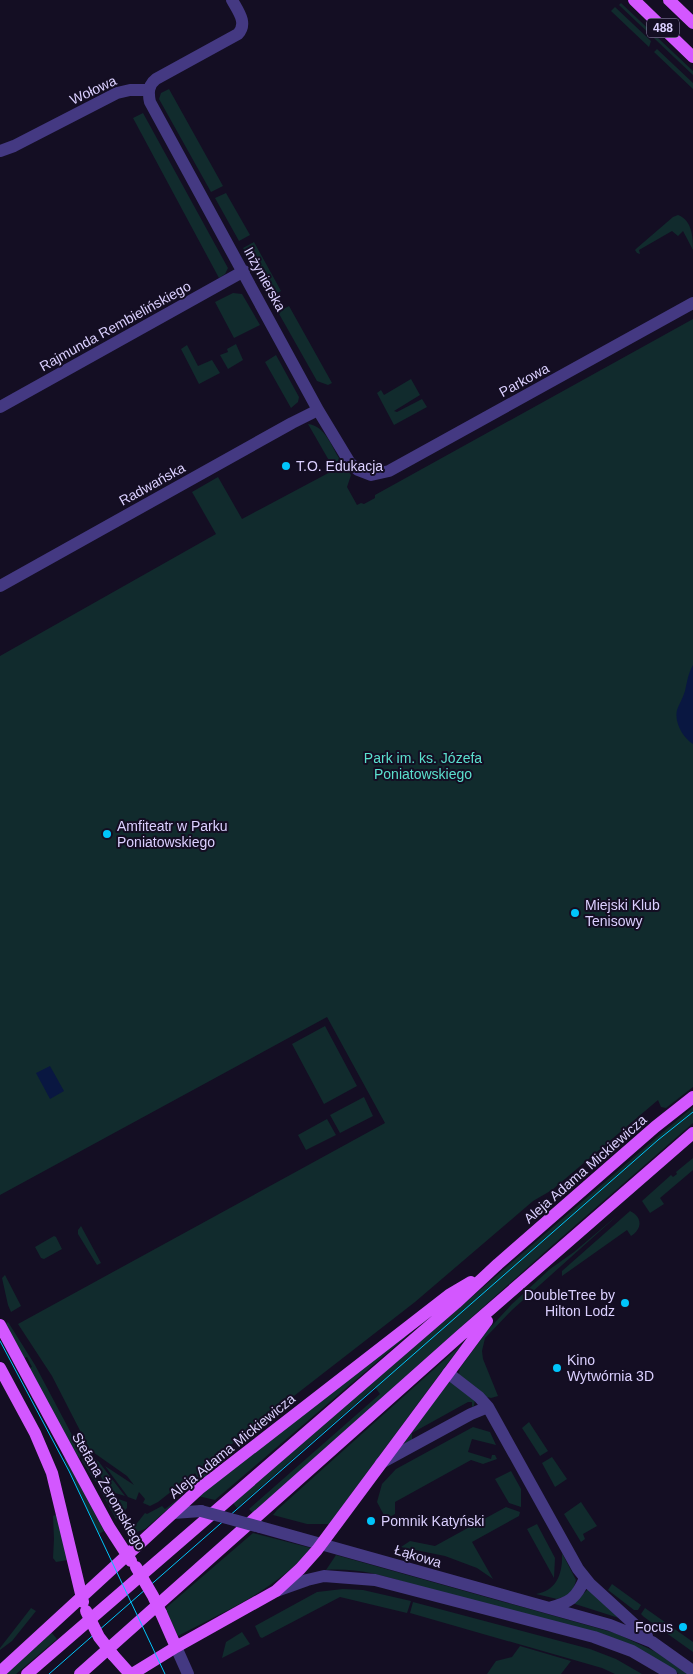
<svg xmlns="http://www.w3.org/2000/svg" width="693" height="1674" font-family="Arial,sans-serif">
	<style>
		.green { fill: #112b2d }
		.water { fill: #091741 }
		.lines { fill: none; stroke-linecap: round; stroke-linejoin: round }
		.minor { stroke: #443982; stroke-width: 12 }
		.major { stroke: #d357ff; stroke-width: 12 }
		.tram { stroke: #00c5fb; stroke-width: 1 }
		.minor-bridge { stroke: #443982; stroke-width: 12 }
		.major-bridge { stroke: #d357ff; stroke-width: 12 }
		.poi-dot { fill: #00c5fb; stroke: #140e23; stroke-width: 2 }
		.labels { text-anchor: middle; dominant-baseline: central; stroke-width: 4; stroke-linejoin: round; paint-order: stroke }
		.shield { fill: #140e23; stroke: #9f96bd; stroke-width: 1 }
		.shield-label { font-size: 12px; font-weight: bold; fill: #dbd0ff }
		.street-label { font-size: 14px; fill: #dbd0ff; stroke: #140e23 }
		.poi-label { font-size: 14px; fill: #dbd0ff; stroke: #140e23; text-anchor: start }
		.park-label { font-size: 14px; fill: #5be0ce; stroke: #140e23 }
	</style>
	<rect width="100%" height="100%" fill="#140e23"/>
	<path class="green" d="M621,3L693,71V75L619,5Z
		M615,7L651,41L649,47L611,11Z
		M657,49L693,83V89L654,52Z
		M169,89L223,186L211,192L159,99L161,93Z
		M143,113L228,268L225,274L219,278L133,118Z
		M226,193L250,235L239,241L215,198Z
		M678,215C692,220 693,237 693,250L683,231L678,236L672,231L639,250L640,254L637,253L635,250L637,248L673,217Z
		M254,242L281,291L270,297L243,248Z
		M233,293L242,294L260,325L234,338L215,302Z
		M289,306L332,383L328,385L317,381L278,312Z
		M693,319V1087L666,1108L661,1107L658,1100L552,1190L533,1201L415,1302L223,1451L226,1455L213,1470L192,1488L191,1486L197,1477L195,1473L192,1476V1478L187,1485L189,1490L182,1483L158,1502L150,1506L143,1503L145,1499L139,1492L136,1500L128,1497L105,1466L134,1485L127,1476L90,1450L52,1376L18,1324L385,1123L327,1017L0,1195V656L216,534L192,492L218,477L242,519L334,470L343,463L351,475L347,487L357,505L361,503L364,504L375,498V495Z
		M236,344L243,360L228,369L220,355L228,352L227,349Z
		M187,345L198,366L212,360L220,373L199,384L181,349Z
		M276,355L299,397L298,402L291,408L265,362Z
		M411,379L420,395L394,411L397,412L422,399L427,407L394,425L377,393L381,390L384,395Z
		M308,424C325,426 331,445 339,458L338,461L331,464Z
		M325,1026L357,1086L324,1104L292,1044Z
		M364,1097L373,1116L340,1133L330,1115Z
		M693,1107V1123L547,1250L253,1513L249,1509L380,1394L375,1387L237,1508L233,1503L656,1138Z
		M327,1119L336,1135L306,1150L298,1135Z
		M693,1158V1170L660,1198L664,1204L650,1213L642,1201L671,1175L673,1177L677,1174L676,1172Z
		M630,1211C643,1217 642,1229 631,1236L627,1230L562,1276V1271Z
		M619,1214L512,1310L485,1338L482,1351L483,1359L498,1396L491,1398L487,1397L461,1378L459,1373L460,1368L487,1331L512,1304L550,1269L574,1252Z
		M81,1226L101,1263L97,1265L78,1234V1230Z
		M54,1236L56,1237L62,1249L44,1259L41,1258L35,1247Z
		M5,1275L21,1306L11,1312L8,1305L2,1278Z
		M8,1322L35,1365L81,1452L80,1459L72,1448L29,1368L32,1367L27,1357L24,1358L6,1324Z
		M405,1336L406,1337L215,1500L198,1496Z
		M462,1344L329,1524H307L273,1515L277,1510Z
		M450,1380L475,1400L474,1406L472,1407V1402H468L412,1433V1441L401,1447Z
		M529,1422L548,1451L540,1456L522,1428Z
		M473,1427L490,1432L496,1445L472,1439L468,1452L491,1459L492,1455H495L497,1459L483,1464L471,1460L395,1502V1514L386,1519L377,1502L382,1484L396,1469Z
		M83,1455L107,1495L127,1502V1508L116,1519L97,1484L82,1461Z
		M91,1456L99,1462L125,1496L109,1491L90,1457Z
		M65,1457L104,1531L99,1534L64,1459Z
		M552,1457L567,1479L555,1487L542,1463Z
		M511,1471L521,1489V1507L509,1503L495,1479Z
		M185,1494L145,1529L137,1532H130L145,1513L147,1514L162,1506L165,1509Z
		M581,1502L597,1526L583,1534L585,1539L581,1542L564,1514Z
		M506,1507L520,1512L519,1516L472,1542L493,1579L477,1568L445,1556L401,1547L410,1541L435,1546Z
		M55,1515H56L68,1560L56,1562L53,1558L54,1539L53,1516Z
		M537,1524L555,1558L554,1578L527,1529Z
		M253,1533L311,1548C277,1590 224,1611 178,1636L166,1610L167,1607Z
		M562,1553L576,1580L572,1594L557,1599L536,1594C557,1591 563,1573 562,1553Z
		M336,1555L615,1633L654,1651L688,1674H679L646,1653L404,1582C378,1574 354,1568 326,1570Z
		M612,1584L641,1605L638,1610H634L608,1590Z
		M589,1588L622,1619L575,1604L574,1603Z
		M343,1589L363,1590L411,1601L407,1613L340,1597L262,1638L260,1637L255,1626L317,1592Z
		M413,1602L590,1649L616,1659L642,1674H615L602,1668L410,1613Z
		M31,1608L36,1611L12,1641L0,1650V1648Z
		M645,1608L693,1642V1652L644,1617L641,1614Z
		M51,1632L57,1639L16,1674H6Z
		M242,1632L250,1644L222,1658L226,1642Z
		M520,1646L571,1661L561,1674H487L496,1661L512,1657Z"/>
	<path class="water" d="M693,665V744C683,738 674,722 677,710C679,704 683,698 685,691C687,682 688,674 693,665Z
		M50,1066L64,1091L50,1099L36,1073Z"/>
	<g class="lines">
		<path class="minor" d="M232,0C238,11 248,23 238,34L156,79C148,85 148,93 150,102L318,410L350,463L358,470L371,475L389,471L693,303
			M0,151L14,146L117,93L130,90H149
			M0,407L244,271
			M0,586L292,423L318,410
			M448,1373L479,1397L488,1407L578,1569L590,1584L647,1636
			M381,1463L471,1414L488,1407
			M173,1513L201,1511
			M260,1527L610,1625L652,1642L693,1671
			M276,1591L307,1580L324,1576L375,1580L594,1637L632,1651L671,1674
			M549,1608C570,1602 576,1599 585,1578
			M176,1647L188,1674"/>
		<path class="major" d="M634,0L693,57
			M669,0L693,23
			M0,1325L109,1527L131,1561
			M0,1368L35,1433L52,1473L83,1602
			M161,1613L176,1647
			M113,1655L130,1674
			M0,1672L199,1489L449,1295L471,1282
			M27,1674L456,1303L498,1264L655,1127L693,1097
			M80,1674L461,1335L693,1133
			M132,1674L176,1647L276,1591L300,1569L317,1550L487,1321"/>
		<path class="tram" d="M0,1341L69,1471L165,1674
			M49,1674L658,1140L693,1112"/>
		<path class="minor-bridge" d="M201,1511L260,1527"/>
		<path class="major-bridge" d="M136,1567L153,1596L161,1613
			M86,1611L99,1637L113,1655"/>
	</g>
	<g class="poi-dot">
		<circle cx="286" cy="466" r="5"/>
		<circle cx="107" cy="834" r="5"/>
		<circle cx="575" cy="913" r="5"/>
		<circle cx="625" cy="1303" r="5"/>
		<circle cx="557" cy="1368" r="5"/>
		<circle cx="371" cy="1521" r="5"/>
		<circle cx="683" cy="1627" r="5"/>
	</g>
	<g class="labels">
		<rect class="shield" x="647" y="18.5" width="32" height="19" rx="4"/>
		<g class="shield-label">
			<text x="663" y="28">488</text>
		</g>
		<g class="street-label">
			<text transform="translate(93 90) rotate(-25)">Wołowa</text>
			<text transform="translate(265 279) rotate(61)">Inżynierska</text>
			<text transform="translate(115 326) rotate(-29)">Rajmunda Rembielińskiego</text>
			<text transform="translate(524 380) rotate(-29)">Parkowa</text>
			<text transform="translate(152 484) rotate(-29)">Radwańska</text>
			<text transform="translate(585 1169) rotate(-41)">Aleja Adama Mickiewicza</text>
			<text transform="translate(232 1446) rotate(-39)">Aleja Adama Mickiewicza</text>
			<text transform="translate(109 1491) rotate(60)">Stefana Żeromskiego</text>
			<text transform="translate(418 1556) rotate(17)">Łąkowa</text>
		</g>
		<g class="poi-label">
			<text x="296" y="466">T.O. Edukacja</text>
			<text x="117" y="826">Amfiteatr w Parku<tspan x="117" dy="16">Poniatowskiego</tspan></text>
			<text x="585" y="905">Miejski Klub<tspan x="585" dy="16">Tenisowy</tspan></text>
			<text x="615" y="1295" text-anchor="end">DoubleTree by<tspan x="615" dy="16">Hilton Lodz</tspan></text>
			<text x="567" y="1360">Kino<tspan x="567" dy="16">Wytwórnia 3D</tspan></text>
			<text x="381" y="1521">Pomnik Katyński</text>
			<text x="673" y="1627" text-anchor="end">Focus</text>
		</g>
		<g class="park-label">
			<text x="423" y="758">Park im. ks. Józefa<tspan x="423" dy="16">Poniatowskiego</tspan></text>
		</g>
	</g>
</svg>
